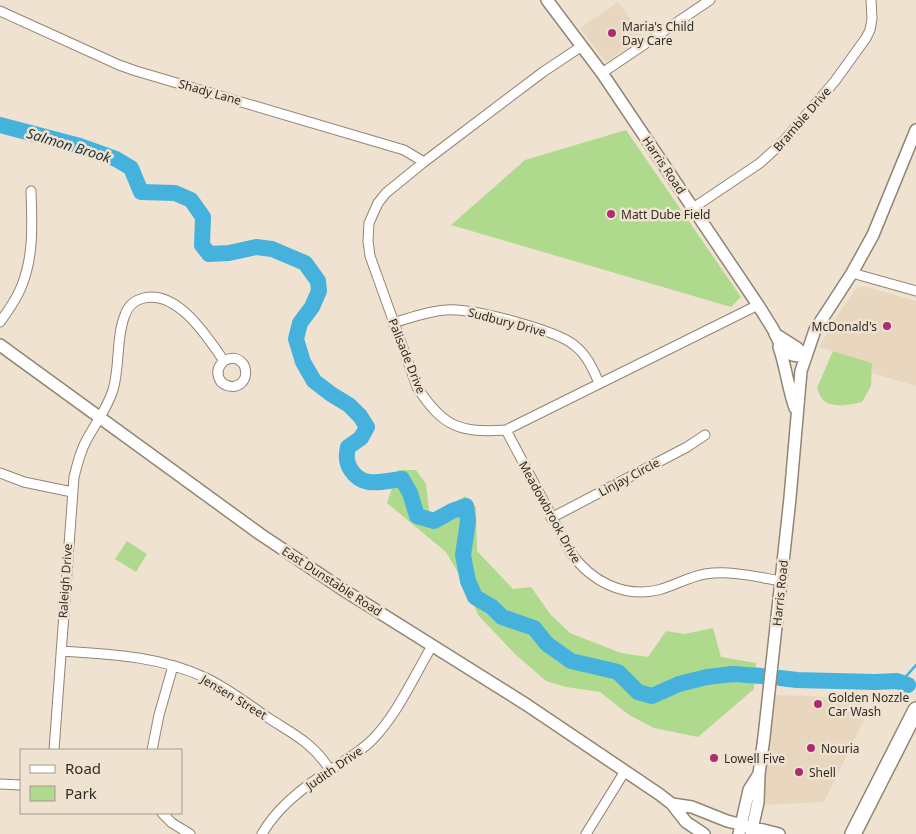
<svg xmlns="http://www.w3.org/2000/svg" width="916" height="834" font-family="'Noto Sans',sans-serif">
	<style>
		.built { fill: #e8d7be }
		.green { fill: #afda8e }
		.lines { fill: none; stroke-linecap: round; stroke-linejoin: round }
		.stream { stroke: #45b2dd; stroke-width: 2.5 }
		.river { stroke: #45b2dd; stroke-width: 16 }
		.street-casing { stroke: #918574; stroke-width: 11 }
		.secondary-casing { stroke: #918574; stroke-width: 14 }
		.highway-casing { stroke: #918574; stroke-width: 18 }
		.street { stroke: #fff; stroke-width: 9 }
		.secondary { stroke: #fff; stroke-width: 11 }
		.highway { stroke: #fff; stroke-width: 15 }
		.poi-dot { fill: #b02b71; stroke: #f0e2d0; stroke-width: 2 }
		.labels { text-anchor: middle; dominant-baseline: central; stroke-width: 5; stroke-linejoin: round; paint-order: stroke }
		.poi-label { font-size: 12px; fill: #322c25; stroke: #f0e2d0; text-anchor: start }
		.street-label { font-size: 12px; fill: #322c25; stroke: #f0e2d0 }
		.water-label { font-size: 14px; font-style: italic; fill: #1a2d35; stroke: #f0e2d0 }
	</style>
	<rect width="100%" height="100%" fill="#f0e2d0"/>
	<path class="built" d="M618,2L643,37L606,62L580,28Z
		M859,287H866L916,301V386L872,373V363L819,347L837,316L856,289Z
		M773,695L813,696L859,701L865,718L824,802L762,805Z"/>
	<path class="green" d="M626,130L741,297L731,307L451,225L525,160Z
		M833,351L872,363L871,386L862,402C850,405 832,409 822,399C820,396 818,391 817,388Z
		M398,470H416L426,484L429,510L435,515L465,496L476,507L477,551L513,589L531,587L551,615L570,633L621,653L648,657L666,631L685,634L713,628L721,657L756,663L754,689L698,737L654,728L629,715L600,692L566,687L546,681L515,654L478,615L468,590L446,552L387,503Z
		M127,541L147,554L136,572L115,559Z"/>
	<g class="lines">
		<path class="stream" d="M901,682L916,665"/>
		<path class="river" d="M0,125L80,146L116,159L131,168L141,192L175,193L191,200L203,217L202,245L209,254L229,253L256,247L272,249L305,263L318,281L319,291L312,307L300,323L296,339L303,362L314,381L331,394L349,405L360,416L367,427L361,438L348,447C346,456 346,462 351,470C363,489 383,481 402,479L410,493L417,516L434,521L452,511L466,506L468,521L463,555L468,581L475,597L492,607L502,617L534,628L547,644L571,661L618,672L638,692L652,696L679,684L707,677L733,674L762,676
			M780,678L797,680L875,682L897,681L908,685"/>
		<g class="street-casing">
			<path id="street" d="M0,11L119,65L136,71L404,150L424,162
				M582,46L543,72L424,162L386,193L378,203L369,223L368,241L370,256L417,387C443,427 459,433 506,430L758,305
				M602,73L710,0
				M693,208L760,163L782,143L835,81L866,38L870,30L872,19L871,0
				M852,273L916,291
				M0,322C8,311 17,299 22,285C34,255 32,223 31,191
				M393,323C410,318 428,311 446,310C469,307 556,330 574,345C587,355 593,369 599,383
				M506,430L571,553C591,581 623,598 658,590C674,586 688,577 705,574C730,570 757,577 781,581
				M0,473L24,482L72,492
				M551,518L687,447L705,435
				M61,651C110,654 160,656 206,678C229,689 249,705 270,719C295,735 314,744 330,770
				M54,750L74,477C77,465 80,452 86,441C95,424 107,409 113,390C120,367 116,336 125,315C128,306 135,300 144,298C178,290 208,338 224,361C232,356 239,358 244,365C251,382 234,393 221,382C216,374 217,367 224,361
				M152,750L159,715L173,666
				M0,784L21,785
				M162,813L172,823L190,834
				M262,834C277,807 306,785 332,769C346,760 360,752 372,740C397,715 414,676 432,646
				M586,834L625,771"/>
		</g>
		<g class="secondary-casing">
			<path id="secondary" d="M547,0L602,73L758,305C763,313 768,321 773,329C782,346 781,357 805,356
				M775,334L797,348L805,356
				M0,345L260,534L342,589L527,705L659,794L672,804L686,822L704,834
				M779,347C786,367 788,388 795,408
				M672,804L692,807L727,821L779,834
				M739,834L749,790L759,774
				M751,834L758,802L759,774L764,737L790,498L801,371L815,330L852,273L873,235L916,130"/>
		</g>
		<g class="highway-casing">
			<path id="highway" d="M853,834L916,710"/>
		</g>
		<use href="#street" class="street"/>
		<use href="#secondary" class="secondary"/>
		<use href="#highway" class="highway"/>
	</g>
	<g class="poi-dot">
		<circle cx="612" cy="33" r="5"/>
		<circle cx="611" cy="214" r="5"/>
		<circle cx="887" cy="326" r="5"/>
		<circle cx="818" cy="704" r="5"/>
		<circle cx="811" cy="748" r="5"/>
		<circle cx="714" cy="758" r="5"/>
		<circle cx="799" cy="772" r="5"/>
	</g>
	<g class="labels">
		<g class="poi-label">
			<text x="622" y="26">Maria's Child<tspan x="622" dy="14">Day Care</tspan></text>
			<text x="621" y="214">Matt Dube Field</text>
			<text x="877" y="326" text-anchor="end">McDonald's</text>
			<text x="828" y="697">Golden Nozzle<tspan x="828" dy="14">Car Wash</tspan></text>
			<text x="821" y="748">Nouria</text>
			<text x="724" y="758">Lowell Five</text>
			<text x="809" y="772">Shell</text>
		</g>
		<g class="street-label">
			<text transform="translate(210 92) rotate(16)">Shady Lane</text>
			<text transform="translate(802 119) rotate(-49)">Bramble Drive</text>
			<text transform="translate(664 165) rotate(56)">Harris Road</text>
			<text transform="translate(507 322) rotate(15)">Sudbury Drive</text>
			<text transform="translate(407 356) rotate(68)">Palisade Drive</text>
			<text transform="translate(629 477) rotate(-28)">Linjay Circle</text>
			<text transform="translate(550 512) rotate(61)">Meadowbrook Drive</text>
			<text transform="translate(65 581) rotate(-86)">Raleigh Drive</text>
			<text transform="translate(332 581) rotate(33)">East Dunstable Road</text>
			<text transform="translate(780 593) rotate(-84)">Harris Road</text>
			<text transform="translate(234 697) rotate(31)">Jensen Street</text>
			<text transform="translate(334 768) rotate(-35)">Judith Drive</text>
		</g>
		<g class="water-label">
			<text transform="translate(69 145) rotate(17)">Salmon Brook</text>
		</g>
	</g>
	<rect x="20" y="749" width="162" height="65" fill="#f0e2d0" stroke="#a4998c"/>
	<rect x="30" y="765" width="25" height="8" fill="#ffffff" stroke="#a4998c"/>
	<text x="65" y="774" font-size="15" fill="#322c25">Road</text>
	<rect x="30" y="786" width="25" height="15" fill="#afda8e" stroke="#a4998c"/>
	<text x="65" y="799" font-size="15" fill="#322c25">Park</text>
</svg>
